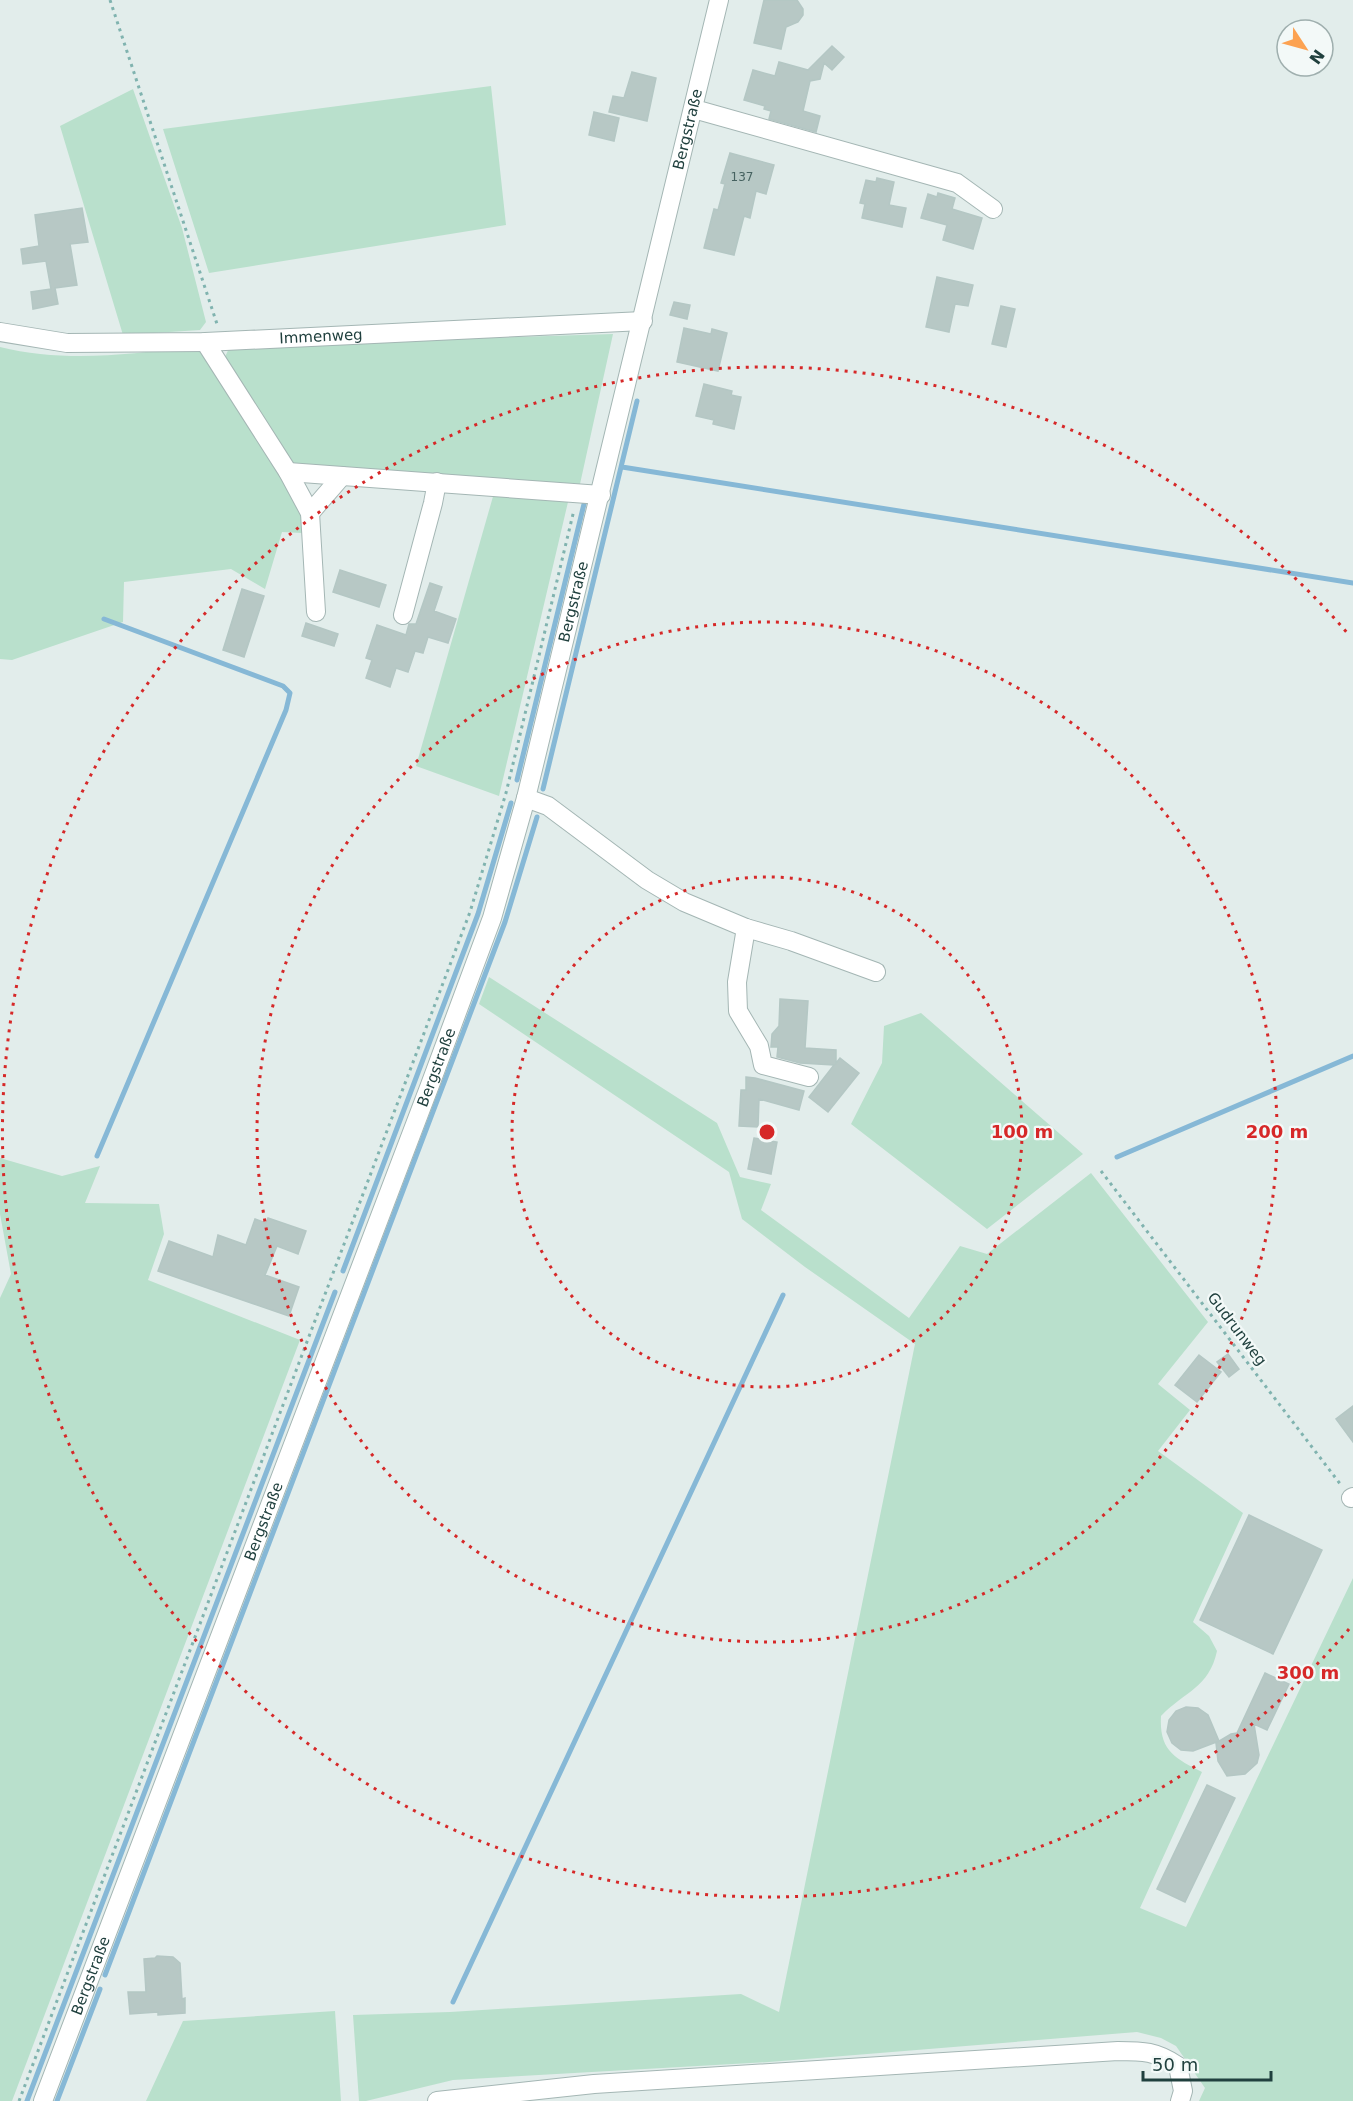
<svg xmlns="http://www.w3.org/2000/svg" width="1353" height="2101" font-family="'DejaVu Sans',sans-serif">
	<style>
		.green { fill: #b9e0cc }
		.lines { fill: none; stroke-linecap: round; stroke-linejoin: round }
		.stream { stroke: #86b8d6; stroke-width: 5 }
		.building { fill: #b7c8c5; stroke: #b4c7c4; stroke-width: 1.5 }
		.minor-casing { stroke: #a4b6b4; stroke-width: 20 }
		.path { stroke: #80b3af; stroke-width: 3; stroke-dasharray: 3 4.5; stroke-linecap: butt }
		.minor { stroke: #fff; stroke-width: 18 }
		.ring { fill: none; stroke: #d62828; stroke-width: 3; stroke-dasharray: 3 6 }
		.labels { text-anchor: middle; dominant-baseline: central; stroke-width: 4.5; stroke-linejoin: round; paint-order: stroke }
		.number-label { font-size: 12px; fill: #466260 }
		.street-label { font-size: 15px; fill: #20403e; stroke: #f3f9f8 }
		.centre { fill: #d62828; stroke: #f3f9f8; stroke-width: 3 }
		.ring-label { font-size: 18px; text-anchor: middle; font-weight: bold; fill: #d62828; stroke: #f3f9f8; stroke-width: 4.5; stroke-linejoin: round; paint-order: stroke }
	</style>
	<rect width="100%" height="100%" fill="#e2edeb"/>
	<path class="green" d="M491,86L506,225L209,273L163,129Z
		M133,89L182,228L206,322L200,330L123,335L60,126Z
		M613,334L580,484L312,468L298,465L285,458L225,357L230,346Z
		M188,346L205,354L295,495L305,519L302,533L282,532L265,589L231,569L124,582L123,622L12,660L0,659V347C61,362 126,356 188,346Z
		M494,493L568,502L499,796L416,766Z
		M489,977L717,1123L740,1177L771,1184L761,1210L909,1318L960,1246L987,1254L1091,1173L1208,1322L1158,1384L1190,1410L1158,1451L1243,1513L1193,1622L1209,1636L1217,1651C1209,1688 1185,1691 1161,1716C1159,1750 1174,1758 1202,1772L1140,1908L1186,1927L1353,1578V2101H1199L1205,2088L1176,2046L1161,2038L1137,2032L769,2062L453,2080L366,2101H359L353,2015L450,2012L741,1994L779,2012L915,1344L805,1267L742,1219L729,1172L479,1004Z
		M921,1013L1083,1154L987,1229L851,1124L882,1063L884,1026Z
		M0,1158L62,1176L100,1166L85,1203L159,1204L164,1234L148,1280L300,1340L12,2101H0V1298L11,1274L0,1214Z
		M335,2011L341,2101H146L183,2021Z"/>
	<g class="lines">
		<path class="stream" d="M622,467L1353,583
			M517,780L584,504
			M543,789L637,401
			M97,1156L286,710L290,693L283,686L104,619
			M1117,1157L1353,1056
			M343,1271L478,914L511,803
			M105,1975L505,922L537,817
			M453,2002L783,1295
			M27,2101L335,1292
			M57,2101L100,1989"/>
	</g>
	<path class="building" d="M764,0H797L803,9V15L798,22L786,27L781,49L754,43Z
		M832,46L844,57L832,70L824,63L820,79L810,81L803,111L820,116L816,132L769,119L771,111L764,109L765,106L744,100L753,70L775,76L779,62L808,70Z
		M632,72L656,78L647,121L609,112L613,96L624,98Z
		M594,112L619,118L614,141L589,135Z
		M730,153L774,165L766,194L756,191L750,218L744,216L734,255L704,248L714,209L718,210L725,184L721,183Z
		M877,178L894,182L889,205L906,208L902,227L862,218L865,204L860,203L866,180L876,182Z
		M938,193L955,198L952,209L982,218L973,249L943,240L947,225L921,218L928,194L937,197Z
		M82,208L88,242L70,244L77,285L55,288L58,304L33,309L31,292L51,289L46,261L23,264L21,249L39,246L35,215Z
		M937,277L973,285L968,306L955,304L949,332L926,327Z
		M674,302L690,305L687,319L670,315Z
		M1001,306L1015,309L1006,347L992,344Z
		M684,328L711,334L712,329L727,333L718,371L677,362Z
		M704,384L732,391L731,395L741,397L734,429L713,424L714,420L696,416Z
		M340,570L386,585L379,607L333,592Z
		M430,583L442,587L434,611L456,619L448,643L428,637L423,653L415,651L408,672L396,668L390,687L366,678L372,660L366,658L377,625L406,635L409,624H416Z
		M242,589L264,596L244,657L223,650Z
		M306,623L338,634L334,646L302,636Z
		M780,999L808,1001L805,1048L836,1050V1063L840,1058L859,1073L828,1112L809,1097L834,1065L800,1063L777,1057L778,1047H771L772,1034L779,1026Z
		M746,1077L755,1078L804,1091L799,1110L759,1099L758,1127L739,1126L741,1090H746Z
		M754,1138L777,1142L771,1174L748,1169Z
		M268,1218L306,1231L298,1254L277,1246L265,1275L299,1287L289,1316L158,1271L169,1241L213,1257L218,1235L246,1245L255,1219L266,1223Z
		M1228,1354L1239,1369L1229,1377L1217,1362Z
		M1199,1355L1221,1372L1197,1402L1175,1385Z
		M1353,1406V1442L1336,1419Z
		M1249,1515L1322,1550L1273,1654L1200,1620Z
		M1265,1673L1289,1684L1267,1730L1254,1724L1259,1755L1257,1763L1245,1774L1227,1776L1218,1761L1216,1743L1231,1734L1237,1733Z
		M1186,1707L1198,1708L1208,1715L1219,1741L1193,1751L1181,1750L1172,1743L1167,1732L1169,1720L1176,1711Z
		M1207,1785L1235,1798L1185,1902L1157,1889Z
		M157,1956L173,1957L180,1963L182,1999L185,1998V2013L158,2015V2012L130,2014L128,1992H146L144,1959L155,1958Z"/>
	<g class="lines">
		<g class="minor-casing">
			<g id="minor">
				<path d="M694,109L957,183L993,209"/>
				<path id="s1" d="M0,332L67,343L205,342L643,321"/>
				<path d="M205,342L288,472L310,513L316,612"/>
				<path d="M288,472L601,495"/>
				<path d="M310,513L342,476"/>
				<path d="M403,615L433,503L437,482"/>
				<path d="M526,798L548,806L647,880L684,902L746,928L791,941L876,972"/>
				<path d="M746,928L737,982L738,1011L759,1046L763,1065L809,1077"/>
				<path d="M1351,1498L1353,1497"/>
				<path id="s2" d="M43,2101L430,1085L492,918L526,798L719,0"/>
				<path d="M437,2101L594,2084L1118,2051C1143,2051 1156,2051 1178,2066L1183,2091L1180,2101"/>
			</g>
		</g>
		<path class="path" d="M110,0L217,324
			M1101,1171L1341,1485
			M19,2101L470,912L506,793L574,510"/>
		<use href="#minor" class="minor"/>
	</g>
	<g class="ring">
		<circle cx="767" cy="1132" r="255"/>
		<circle cx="767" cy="1132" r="510"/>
		<path d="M1349 1629A765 765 0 1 1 1349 635"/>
	</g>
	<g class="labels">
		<g class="number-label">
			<text x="742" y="177">137</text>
		</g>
		<g class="street-label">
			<text stroke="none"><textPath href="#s2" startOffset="2078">Bergstraße</textPath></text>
			<text stroke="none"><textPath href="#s1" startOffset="322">Immenweg</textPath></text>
			<text stroke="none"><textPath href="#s2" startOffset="1592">Bergstraße</textPath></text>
			<text stroke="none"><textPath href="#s2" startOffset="1106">Bergstraße</textPath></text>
			<text transform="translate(1237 1329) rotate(53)">Gudrunweg</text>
			<text stroke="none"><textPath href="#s2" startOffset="620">Bergstraße</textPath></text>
			<text stroke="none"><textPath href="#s2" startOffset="134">Bergstraße</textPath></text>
		</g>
	</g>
	<circle cx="767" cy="1132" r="9" class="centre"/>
	<g class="ring-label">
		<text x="1022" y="1138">100 m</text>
		<text x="1277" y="1138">200 m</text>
		<text x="1308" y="1679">300 m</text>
	</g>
	<g transform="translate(1305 48) rotate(126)"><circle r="28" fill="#f3f9f8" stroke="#9fafae" stroke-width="1.5"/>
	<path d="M0-4.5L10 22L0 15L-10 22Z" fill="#fca251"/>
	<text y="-9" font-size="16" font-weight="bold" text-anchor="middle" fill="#20403e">N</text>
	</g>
	<path d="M1143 2071v9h128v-9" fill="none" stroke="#20403e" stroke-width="3"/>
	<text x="1152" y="2071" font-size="18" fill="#20403e" stroke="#f3f9f8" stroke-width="4.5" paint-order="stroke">50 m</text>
</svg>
